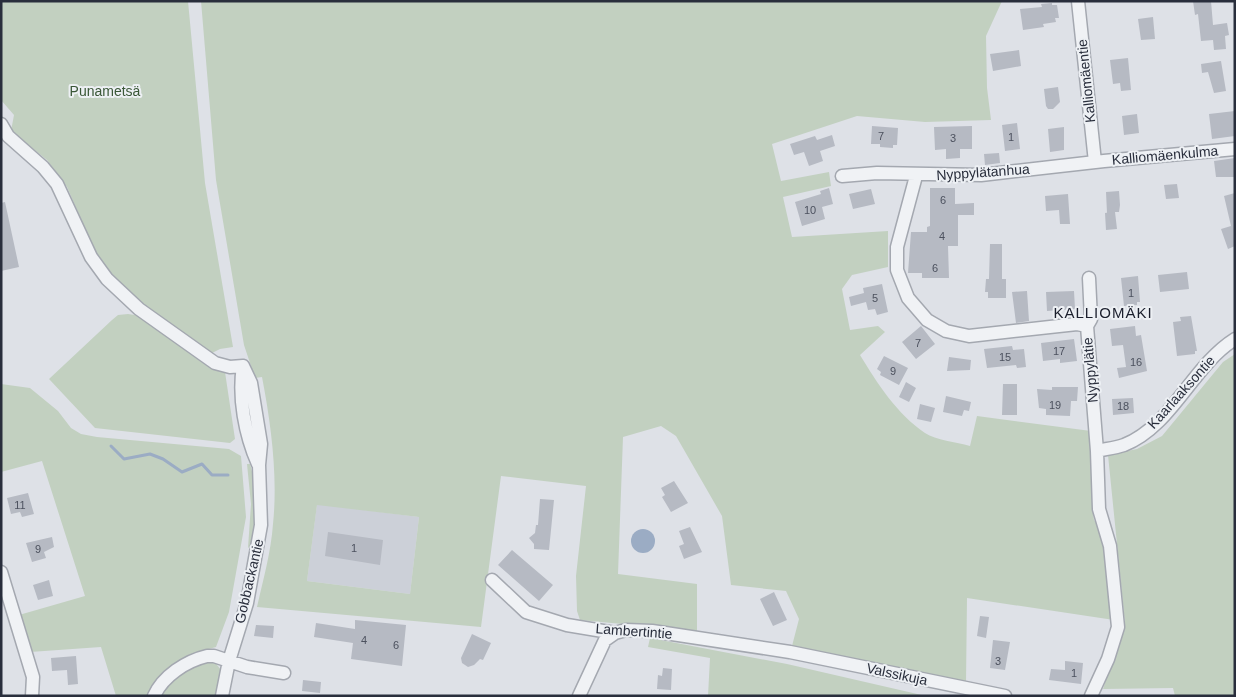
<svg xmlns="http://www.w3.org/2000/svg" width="1236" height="697" font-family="Helvetica,sans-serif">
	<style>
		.built { fill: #ccd0d8 }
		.green { fill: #c2d0c0; fill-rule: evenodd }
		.water { fill: #9bacc4 }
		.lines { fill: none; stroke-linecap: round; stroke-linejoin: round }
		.stream { stroke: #9bacc4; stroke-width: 3 }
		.building { fill: #b6bac3 }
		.minor-casing { stroke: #a4a8b0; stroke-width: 15 }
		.minor { stroke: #f0f2f5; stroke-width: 12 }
		.labels { text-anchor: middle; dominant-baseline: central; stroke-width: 4; stroke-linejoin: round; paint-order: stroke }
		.number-label { font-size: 11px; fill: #4c515e }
		.street-label { font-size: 14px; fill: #292e3c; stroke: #edf0f4 }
		.park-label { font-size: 14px; fill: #3a5737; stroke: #edf0f4 }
		.neighbourhood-label { font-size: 15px; letter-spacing: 1px; fill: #1b1f2d; stroke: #edf0f4 }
	</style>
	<rect width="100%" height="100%" fill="#dee1e7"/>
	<path class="built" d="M317,504L419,517L410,594L307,581Z"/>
	<path class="green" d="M1,1H188L205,183L233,347L220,349L210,354L145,310L112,274L95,251L67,187L47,160L11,131L14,115L1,100Z
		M201,1H1002L986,36L987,88L991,120L925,122L857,116L772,144L781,181L829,172L831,186L783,197L792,237L888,231V267L852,275L842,289L850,330L878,326L885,332L860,355C877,383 897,414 925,433C936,440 956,442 970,446L977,416L1091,431L1093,513L1094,520L1101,529L1114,620L967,598L966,683L792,646L799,619L786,591L731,585L722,516L676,436L661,426L623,437L618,574L697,584V631L580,620L577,611L576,576L586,486L501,476L481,627L257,607C263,580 271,552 273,524C278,476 271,424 262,377L255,378L244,345L216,180ZM317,505L419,517L410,594L307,581Z
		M128,314L141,316L225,372L235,439L230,443L95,428L49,379L112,320L118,315Z
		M1235,354V696H1175L1173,688L1103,689L1125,623L1108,455L1137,449L1162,436L1223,362Z
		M1,384L30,388L58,411L71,428L81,434L97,437L229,449L241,456L246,517L229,612L216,647L205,650L161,675L148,696H116L101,647L30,652L19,615L85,596L42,461L1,472Z
		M247,464H250C258,491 256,516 253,544L248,548L251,504Z
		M650,638L787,664L926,696H708L710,658L648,647Z
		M208,660L214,661L221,670L216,696H158L176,675Z"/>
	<path class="water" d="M631 541a12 12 0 1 1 24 0a12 12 0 1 1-24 0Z"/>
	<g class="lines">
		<path class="stream" d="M111,446L124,459L150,454L163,459L182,472L202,464L212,475H228"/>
	</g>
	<path class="building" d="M1193,1H1211L1213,25L1227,23L1229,35L1225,36L1226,49L1214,50L1213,40L1201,41L1198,14L1195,15Z
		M1052,3V5H1057L1059,18H1055L1056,22L1043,24L1044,27L1023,30L1020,9L1042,7L1041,4Z
		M1153,17L1155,39L1141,40L1138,19Z
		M1019,50L1021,66L993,71L990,54Z
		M1128,58L1131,90L1121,91L1120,83L1113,84L1110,60Z
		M1221,61L1226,91L1214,93L1208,72L1202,73L1201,64Z
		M1058,87L1060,102L1053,109H1048L1046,106L1044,89Z
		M1235,111V136L1212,139L1209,114Z
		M1137,114L1139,133L1124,135L1122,116Z
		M1017,123L1020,149L1005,151L1002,125Z
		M872,126L898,128L897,145H893V148L880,147V144H871Z
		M972,126V149H960V158L946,159V149L935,150L934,127Z
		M1064,127V150L1050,152L1048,129Z
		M832,135L835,146L820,151L823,161L809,166L804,152L794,155L790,144L815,136L817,140Z
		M999,153L1000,163L985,165L984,154Z
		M1235,158V177H1216L1214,161Z
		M1177,184L1179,198L1166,199L1164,185Z
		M829,188L833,204L822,207L825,219L802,226L795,202L821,194L820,191Z
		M930,188H955V204L974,203V215H958V246H948L949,278H922V273H908L911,232H927V227L930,226Z
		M871,189L875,204L853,209L849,194Z
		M1119,191L1120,205L1119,212H1115L1117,229L1106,230L1105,213L1112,212L1107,213L1106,192Z
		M1235,193V246L1228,249L1221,229L1231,226L1224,196Z
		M1068,194L1070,224H1060L1059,210L1046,211L1045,196Z
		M5,202L19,267L1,271V203Z
		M990,244H1002V279H1006V298H988V292H985L986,279H989Z
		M1187,272L1189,289L1160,292L1158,275Z
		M1138,276L1140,302H1137V305L1124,306L1121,278Z
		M882,284L888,312L877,315L875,309L868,310L866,302L851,306L849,297L864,293L863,288Z
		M1027,291L1029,321L1016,323L1012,292Z
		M1074,291L1075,309L1047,311L1046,292Z
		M1191,316L1197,351H1195V354L1177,356L1173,322L1181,321L1180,317Z
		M921,326L935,344L916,359L902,342Z
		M1135,326L1136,336L1141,335L1147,371L1119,378L1117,368L1126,367L1123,345L1112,346L1110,329Z
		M1074,339L1077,361L1060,363V359L1043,361L1041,343Z
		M1012,346L1013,350L1024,349L1026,367L1017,368L1016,365L987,368L984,349Z
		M884,356L908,368L899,385L880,375L881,372L877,369Z
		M949,357L971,360L970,370L947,371Z
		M906,382L916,388L909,402L899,397Z
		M1003,384H1017V415H1002Z
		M1052,387H1078L1077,401H1071L1070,416L1046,415V409L1039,408L1037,389L1052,390Z
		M946,396L971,402L969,411L964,410L962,416L943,412Z
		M1133,398L1134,413L1113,415L1112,399Z
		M920,404L935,408L931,422L917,419Z
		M674,481L688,503L671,512L662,497L665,495L661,488Z
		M28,493L34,514L22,517L20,512L11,514L7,498Z
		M540,499L554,500L549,550L534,549V544L529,538L535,533L536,525H538Z
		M690,527L702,552L684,559L679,546L684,544L679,531Z
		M328,532L383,540L380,565L325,556Z
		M52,537L54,547L44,552L46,558L32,562L26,543Z
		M512,550L553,585L539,601L498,565Z
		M49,580L53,596L38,600L33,585Z
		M774,592L787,620L773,626L760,599Z
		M980,616L989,617L986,638L977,636Z
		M355,620L406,625L402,666L351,659L353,643L314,637L316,623L355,629Z
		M256,625L274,626L273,638L254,636Z
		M472,634L491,643L483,660L480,659L474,665L468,667L462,663L461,658Z
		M993,640L1010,642L1005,670L990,668Z
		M76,656L78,684L68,685L67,670L52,671L51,658Z
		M1065,661L1083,663L1081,684L1049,680L1051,669L1065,670Z
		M663,668L672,669L671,690L657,689L658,675L662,676Z
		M303,680L321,682L320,693L302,691Z"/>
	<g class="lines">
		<g class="minor-casing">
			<path id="minor" d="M1078,1L1095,162
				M1,124L8,136L43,167L57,184L91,257L107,279L139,309L215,363L230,367L243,366
				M842,176L877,173L981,175L1104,161L1235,149
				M916,176L897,247V270L908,298L927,320L946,331L969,336L1077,324L1087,326L1097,451L1099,509L1110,546L1118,627L1108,659L1091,696
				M1087,326L1091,319L1089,278
				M243,366C238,397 245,435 258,464
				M1097,451C1106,449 1115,448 1124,445C1172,426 1192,366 1235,339
				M1,572L33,677L32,696
				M492,580L526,612L567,625L615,633L626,630L652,631L790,652L1005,696
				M154,696C163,676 186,661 207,656H214L247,667L284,673
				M222,696L229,661L247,603L261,525L259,465L261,444L251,383L243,366
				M579,696L605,640L615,633"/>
		</g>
		<use href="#minor" class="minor"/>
	</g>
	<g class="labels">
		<g class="number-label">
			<text x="881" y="136">7</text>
			<text x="1011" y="137">1</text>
			<text x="953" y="138">3</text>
			<text x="943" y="200">6</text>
			<text x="810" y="210">10</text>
			<text x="942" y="236">4</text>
			<text x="935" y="268">6</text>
			<text x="1131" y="293">1</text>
			<text x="875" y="298">5</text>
			<text x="918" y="343">7</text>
			<text x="1059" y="351">17</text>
			<text x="1005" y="357">15</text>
			<text x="1136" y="362">16</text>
			<text x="893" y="371">9</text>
			<text x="1055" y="405">19</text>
			<text x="1123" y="406">18</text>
			<text x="20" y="505">11</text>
			<text x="354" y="548">1</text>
			<text x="38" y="549">9</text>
			<text x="364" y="640">4</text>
			<text x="396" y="645">6</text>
			<text x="998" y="661">3</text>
			<text x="1074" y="673">1</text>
		</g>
		<g class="street-label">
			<text transform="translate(1086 81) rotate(-96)">Kalliomäentie</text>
			<text transform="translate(1165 155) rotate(-5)">Kalliomäenkulma</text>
			<text transform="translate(983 172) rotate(-4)">Nyppylätanhua</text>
			<text transform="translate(1090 370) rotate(-95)">Nyppylätie</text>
			<text transform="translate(1181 392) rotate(-48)">Kaarlaaksontie</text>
			<text transform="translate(249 581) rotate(-77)">Gobbackantie</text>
			<text transform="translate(634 631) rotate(4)">Lambertintie</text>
			<text transform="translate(897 674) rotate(12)">Valssikuja</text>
		</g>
		<g class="park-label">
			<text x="105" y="91">Punametsä</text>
		</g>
		<g class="neighbourhood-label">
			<text x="1103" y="312">KALLIOMÄKI</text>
		</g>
	</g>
	<rect width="1236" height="697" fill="none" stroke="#292e3c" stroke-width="5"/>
</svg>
